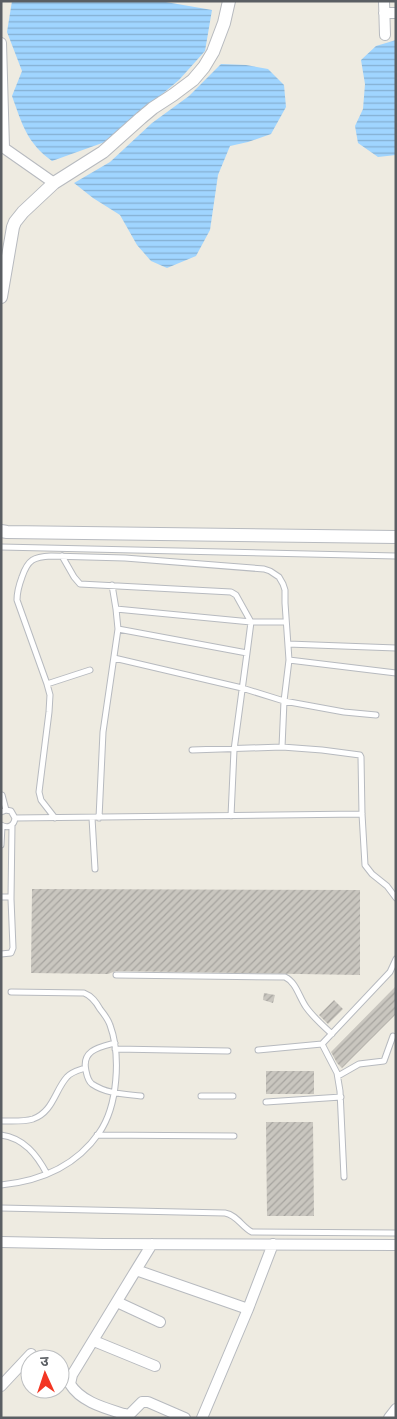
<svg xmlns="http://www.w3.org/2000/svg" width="397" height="1419" font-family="Figtree,'Noto Sans Devanagari',sans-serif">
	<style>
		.water { fill: url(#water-rules) }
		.building { fill: url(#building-hatch) }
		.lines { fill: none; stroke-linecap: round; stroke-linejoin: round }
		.service-casing { stroke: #b7babf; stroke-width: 7 }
		.minor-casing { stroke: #b7babf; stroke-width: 12 }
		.tertiary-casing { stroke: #b7babf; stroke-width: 14 }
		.service { stroke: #fff; stroke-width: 5 }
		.minor { stroke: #fff; stroke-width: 10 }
		.tertiary { stroke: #fff; stroke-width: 12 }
	</style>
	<defs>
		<pattern id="water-rules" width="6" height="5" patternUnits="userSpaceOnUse" patternTransform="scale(1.25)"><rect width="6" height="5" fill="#a0d5ff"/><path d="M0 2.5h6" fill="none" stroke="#85b0d2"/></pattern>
		<pattern id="building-hatch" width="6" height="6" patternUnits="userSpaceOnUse" patternTransform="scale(1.25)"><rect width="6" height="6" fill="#c9c6bf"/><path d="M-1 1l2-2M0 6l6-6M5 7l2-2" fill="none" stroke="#a6a49f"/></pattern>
	</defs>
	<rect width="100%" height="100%" fill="#eeebe1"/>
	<path class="water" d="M12,1H160L212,10L205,51L179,80L105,142L52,161C27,143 22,124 12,96L22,71L7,32Z
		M396,40V155L378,157L358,143L355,126L363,109L365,84L361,60L376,46Z
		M221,64L246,65L268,69L284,85L286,107L271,134L248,142L230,146L218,175L210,230L196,256L167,268L151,261L137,245L120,215L93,198L74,183L110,162L152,123L189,96Z"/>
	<path class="building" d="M32,889L360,890V975L116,971L108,974L31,973Z
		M396,986V1014L342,1068L337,1063L331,1052Z
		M264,993L275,995L273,1003L263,1000Z
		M334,1000L343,1009L328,1024L319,1015Z
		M266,1071H314V1094H266Z
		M266,1122H313L314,1216H267Z"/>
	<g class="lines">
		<g class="service-casing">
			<path id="service" d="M1,547L396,556
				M62,556L74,577L80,584L231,592L236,595L251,622L247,653L234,750L231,816
				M116,609L251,622H286
				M118,629L247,653
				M288,644L396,648
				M114,658L242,688L284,701L344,712L376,715
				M289,660L396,673
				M47,684L90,670
				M192,750L282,747L322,750L360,755L361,757L362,814L365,865L372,874L387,886L396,898
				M2,795L6,810
				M1,812L6,810L11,811L15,818C14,826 8,829 1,825
				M15,818L362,814
				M55,818L41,800L39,792L49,712L50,695L47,684L17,600C17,591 19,585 22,577C28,559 34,557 51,556L125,558L264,569L270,571L279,577L283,584L285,590V603L289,660L284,701L282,747
				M92,818L95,869
				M99,818L103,732L118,629L116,609L112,585
				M1,845L2,826
				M1,897H11
				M1,954L11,953L13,948L11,899L12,825
				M116,975L285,977C296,982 299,997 306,1007C313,1017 322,1025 332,1034
				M115,1043C100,1047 81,1050 86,1071C87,1076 88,1081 92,1084C107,1094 124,1094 141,1096
				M322,1044L337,1073L340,1091L344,1177
				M115,1049L228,1051
				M258,1050L322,1044L390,972L396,959
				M338,1076L359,1064L384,1061L393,1036
				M201,1096H233
				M266,1102L341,1097
				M1,1121C12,1121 23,1122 33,1119C53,1112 55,1090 67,1077C71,1072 79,1070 85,1068
				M1,1135C24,1138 37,1155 47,1174
				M97,1135L234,1136
				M1,1185C41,1181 76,1166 99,1133C118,1106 121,1055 110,1025C108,1019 104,1014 100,1009C96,1002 92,996 84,993L11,992
				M1,1208L225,1213C237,1215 242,1227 252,1232L396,1233"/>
		</g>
		<g class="minor-casing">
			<path id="minor" d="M384,1L385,35
				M384,13H396
				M1,43L4,148L54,183
				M1,1242L103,1244L396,1245
				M152,1244L136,1270L72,1375L70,1384C81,1402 105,1408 124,1414L129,1415L142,1402H148L185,1418
				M136,1270L248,1309
				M117,1302L160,1322
				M94,1341L155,1366
				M1,1386L31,1354
				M202,1418L248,1309L273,1244
				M389,1418L396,1409"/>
		</g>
		<g class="tertiary-casing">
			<path id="tertiary" d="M1,297L13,227L15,222L23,212L54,183L103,152L141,118L153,108L173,95L193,80L204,67L213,52L224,23L229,1
				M1,531L7,532L396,537"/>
		</g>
		<use href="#service" class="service"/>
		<use href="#minor" class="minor"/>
		<use href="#tertiary" class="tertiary"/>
	</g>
	<rect width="397" height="1419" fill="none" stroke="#5a5e63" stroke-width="5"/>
	<g transform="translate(45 1374) rotate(357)"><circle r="24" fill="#ffffff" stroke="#bdbfc1"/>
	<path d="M0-4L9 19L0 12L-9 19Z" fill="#f33623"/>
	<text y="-8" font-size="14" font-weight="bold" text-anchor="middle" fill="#5a5e63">उ</text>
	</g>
</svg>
